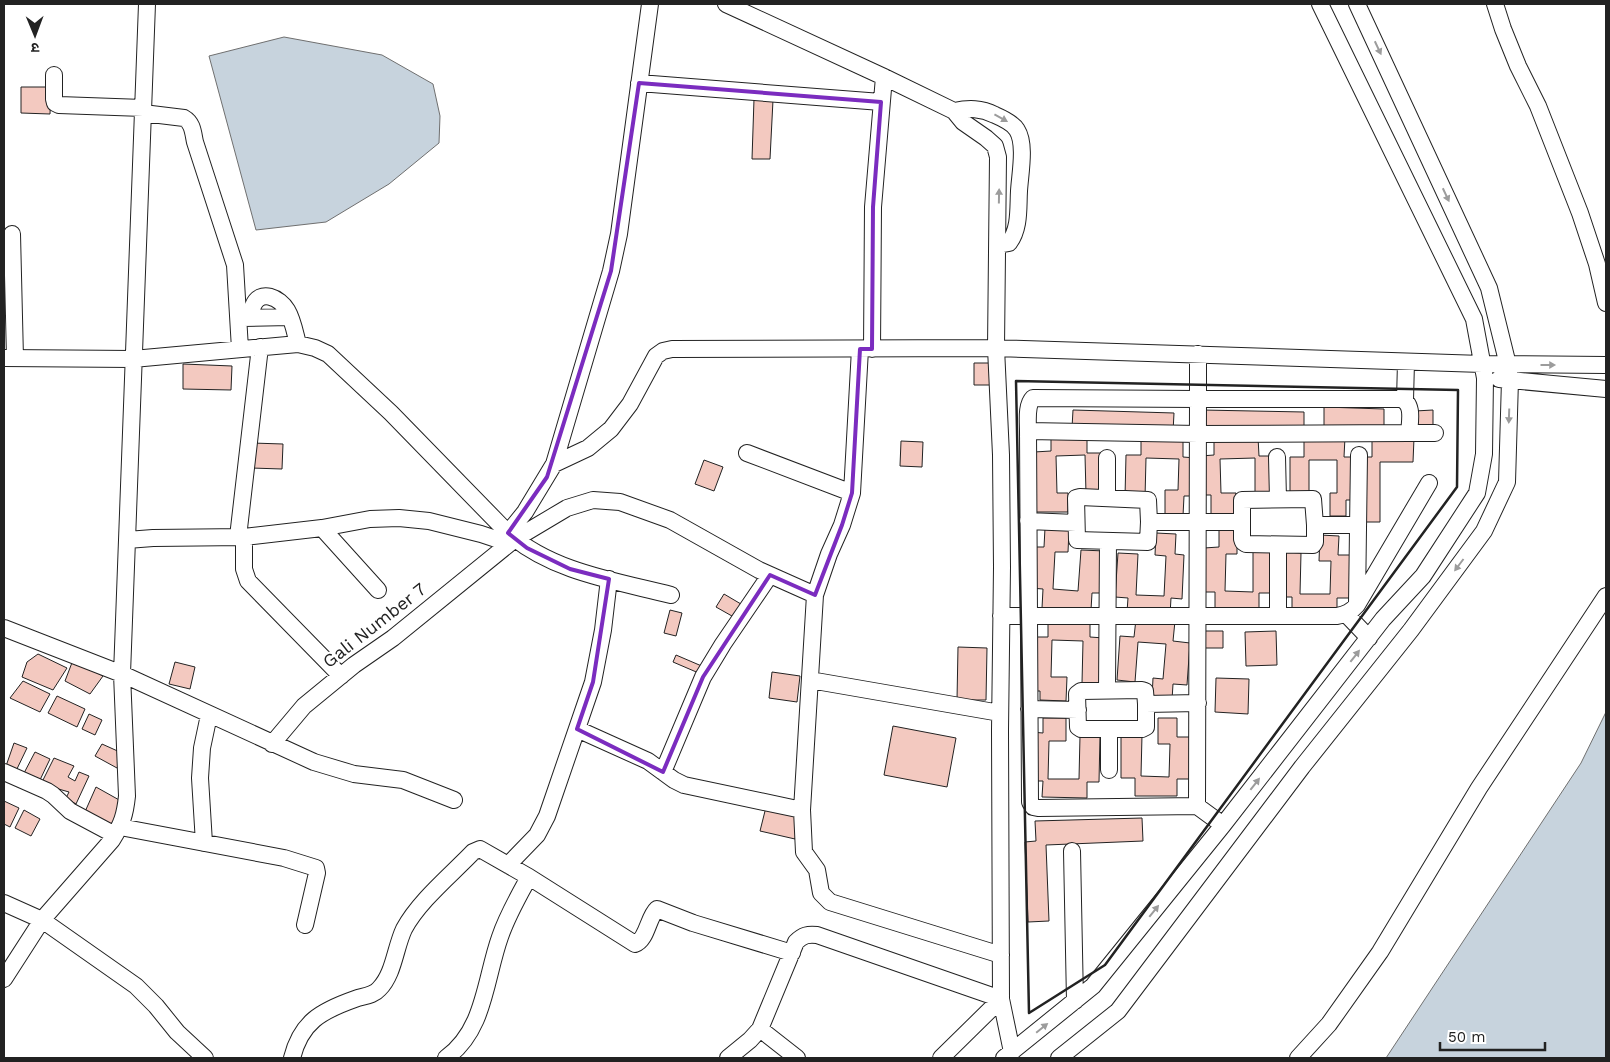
<svg xmlns="http://www.w3.org/2000/svg" width="1610" height="1062" font-family="'Work Sans','Noto Sans Devanagari',sans-serif">
	<style>
		.water { fill: #c7d3dd; stroke: #6f6f6f }
		.building { fill: #f3c9c0; stroke: #222 }
		.lines { fill: none; stroke-linecap: round; stroke-linejoin: round }
		.minor-casing { stroke: #222; stroke-width: 18 }
		.minor { stroke: #fff; stroke-width: 16 }
		.wall { stroke: #222; stroke-width: 2.5 }
		.oneway { fill: #9c9c9c }
		.marked { fill: none; stroke: #7b2cbf; stroke-width: 4; stroke-linejoin: round }
		.labels { text-anchor: middle; dominant-baseline: central; stroke-width: 4; stroke-linejoin: round; paint-order: stroke }
		.street-label { font-size: 18px; fill: #222; stroke: #fff }
	</style>
	<rect width="100%" height="100%" fill="#fff"/>
	<path class="water" d="M284,37L382,55L433,84L440,116L439,143L389,184L326,222L256,230L209,56Z
		M1606,712V1058H1386L1581,763Z"/>
	<path class="building" d="M21,87H51L50,114L21,113Z
		M754,99L773,100L770,159H752Z
		M974,363H992V385H974Z
		M183,364L232,366L231,390L183,389Z
		M1324,407L1384,409V428L1324,426Z
		M1073,410L1174,413L1173,432L1072,428Z
		M1202,410L1304,412V431L1201,429Z
		M1433,410V425H1416L1415,411Z
		M1087,432V453H1103V494H1086L1085,455L1056,456L1057,493H1068V512H1035L1034,452L1051,451V433Z
		M1141,434L1183,435V457L1196,458L1194,496H1184L1183,516L1165,515V490H1178L1179,459L1146,458L1145,498L1125,497L1126,455H1141Z
		M1258,437L1259,456H1271V498H1255V458L1220,459L1221,493H1236V515H1211V495H1201L1200,456L1214,455V438Z
		M1304,437H1345L1344,457H1356V500H1346V516H1330V493H1337V460H1309V498H1290V457H1304Z
		M1372,438H1414L1413,462H1380V522H1361V457H1372Z
		M901,441L923,442L922,467L900,466Z
		M252,443L283,444L282,469L251,468Z
		M704,460L723,467L714,491L695,484Z
		M1045,528L1069,530L1068,552H1055L1053,589L1078,591L1081,550L1105,551L1103,593H1092L1091,610L1042,608L1043,589L1030,588L1033,547H1044Z
		M1219,530H1237V554H1226L1225,591L1253,592V547H1273V593H1259V612L1215,611V592H1203L1204,548L1219,547Z
		M1156,533L1176,534L1175,554L1184,555L1182,599L1171,598L1170,615L1127,612L1128,598L1115,597L1118,553L1138,554L1136,595L1164,596L1166,556L1155,555Z
		M1320,535L1339,536L1338,555H1351L1350,598H1337V615L1292,614V597H1285L1286,552L1301,553L1300,594H1330L1331,561H1319Z
		M724,594L746,607L739,620L716,607Z
		M670,610L682,613L676,636L664,633Z
		M1048,619L1090,620V637L1104,638L1103,683H1082L1083,641L1052,640L1051,677H1067L1066,701L1040,700V691H1032L1034,637H1048Z
		M1136,619L1175,621L1173,641L1190,643L1187,685L1173,684L1172,700L1152,698L1153,678L1163,679L1166,644L1138,642L1135,682L1117,680L1120,636L1134,637Z
		M1201,631H1223V648H1201Z
		M1276,631L1277,665L1246,666L1245,632Z
		M958,647L987,648L986,700H957Z
		M38,654L67,668L53,690L22,677L27,662Z
		M676,655L704,667L701,674L673,662Z
		M73,660L103,676L90,694L65,681Z
		M175,662L195,667L190,689L169,684Z
		M772,672L800,676L797,702L769,698Z
		M1216,678L1249,679L1248,714L1215,712Z
		M23,681L50,694L40,712L10,698Z
		M57,696L85,709L77,727L48,713Z
		M89,714L102,720L95,735L82,729Z
		M1043,718H1066V741H1049L1048,779H1079L1080,736H1100L1099,782H1087V798L1042,797L1043,781H1031V732L1043,733Z
		M1158,718H1177V737H1191L1190,779H1177V796H1135V778H1121V734L1142,735L1141,776L1169,777L1170,744H1158Z
		M893,726L956,738L947,787L884,775Z
		M14,743L27,748L15,773L5,769Z
		M102,744L122,753L120,762L117,768L95,756Z
		M35,752L50,759L39,782L23,775Z
		M54,758L74,766L68,777L75,781L79,772L89,776L76,804L66,798L69,792L41,784Z
		M96,787L121,801L112,826L84,814Z
		M4,801L19,808L10,827L4,824Z
		M766,807L801,815L795,839L760,831Z
		M24,810L40,819L31,836L15,828Z
		M1142,818L1143,841L1046,845L1049,921L1028,922L1025,842L1036,841L1035,821Z"/>
	<g class="lines">
		<g class="minor-casing">
			<path id="minor" d="M726,4L884,77L954,111L963,122L986,138L995,146L998,157L996,348L1001,455L1002,567L1000,730L1001,999L941,1058
				M1495,4L1503,29L1518,66L1538,106L1580,213L1597,264L1606,303
				M54,75V99L55,103L59,105L143,108
				M639,83L881,102
				M954,111C969,108 981,108 995,115C1002,118 1013,123 1017,130C1026,144 1020,174 1019,191C1018,209 1020,228 1009,243L998,245
				M143,113L184,118C193,123 193,133 195,142L235,265L240,349
				M12,234L15,358
				M243,318L290,317
				M252,318C252,314 251,309 253,306C260,288 280,298 287,310C293,320 295,333 298,344
				M872,349L873,207L884,77
				M1198,354V399H1400C1414,402 1410,421 1409,433H1435
				M4,358L133,359L298,344L315,348L328,354L391,413L508,533C552,572 616,581 671,595
				M1499,379L1606,389
				M1405,400L1406,362
				M1028,431L1198,434L1409,433
				M747,453L852,493
				M1277,457L1278,499
				M1107,458V498
				M554,464L611,271L619,234L650,4
				M1028,521L1076,523
				M1149,522L1148,500L1080,497L1076,498L1077,540L1148,542L1149,522H1242
				M1315,525L1313,499L1242,500V539L1243,542L1246,544L1313,545L1315,542V525H1358
				M322,528L378,590
				M508,533L525,512L554,464L588,448L611,429L630,404L656,356L663,351L672,349L996,348L1482,364L1606,365
				M238,537L260,347
				M244,537V569L248,581L341,676
				M127,540L153,538L244,537L322,528L370,519L399,518L429,521L481,534L499,540L507,545
				M1357,603L1359,455
				M1346,614L1369,638
				M1001,616H1337C1346,614 1351,612 1357,605L1429,483
				M1278,616V545
				M4,628L122,674L314,762L354,774L403,780L454,800
				M810,680L1000,713
				M1107,691L1108,541
				M1146,704L1145,691L1142,690L1081,691L1077,694L1078,727L1081,729H1142L1146,727V704L1198,703
				M1029,709L1078,710
				M577,729L648,761L674,780L684,785L802,810L815,595
				M272,744L304,706L354,665L393,638L515,539L567,508L593,500L620,502L670,520L759,570L815,595L829,554L842,525L852,493L860,349
				M1109,770V729
				M4,772L47,791L53,795L70,811L115,835
				M663,772L703,677L723,644L770,575
				M1197,806L1198,399L1033,398C1026,405 1028,421 1028,431L1030,802L1033,807L1038,808L1197,806L1223,825
				M802,810L804,852L817,870L821,893L830,902L1001,955
				M120,827L284,858L316,868L317,873L305,925
				M204,843L200,778L202,748L209,715
				M1072,851L1075,1001
				M508,865L537,835L547,816L593,682L603,630L609,579
				M529,877L635,944C647,940 648,917 657,909L693,923L792,953
				M4,903L42,920L136,986L156,1006L177,1032L205,1058
				M4,979L42,920L112,840C122,824 125,815 127,796L122,674L147,4
				M760,1029L797,1058
				M292,1058C301,1022 321,1011 355,999C363,996 373,996 379,989C394,974 395,948 404,929C419,901 451,875 473,852L480,849L529,877C518,897 507,916 500,937C485,979 485,1030 446,1058
				M728,1058L750,1040L760,1029L796,942C803,935 808,934 817,935L1001,999L1012,1052
				M1004,1058L1093,986L1223,825L1383,619L1423,576L1477,493L1484,454L1485,378L1474,319L1320,4
				M1059,1058L1118,1011L1302,767L1411,630L1484,531L1507,482L1510,380L1508,365L1489,288L1357,4
				M1298,1058L1329,1024L1380,952L1479,788L1606,596"/>
		</g>
		<use href="#minor" class="minor"/>
		<path class="wall" d="M1016,381L1458,390L1457,487L1105,965L1029,1013Z"/>
	</g>
	<defs><path id="oneway-solid" d="M-6-.8H1V-3.2L6.5 0L1 3.2V.8H-6Z" transform="scale(1.25)"/></defs>
	<g class="oneway">
		<use href="#oneway-solid" transform="translate(1378 48) rotate(65)"/>
		<use href="#oneway-solid" transform="translate(1001 118) rotate(29)"/>
		<use href="#oneway-solid" transform="translate(1446 195) rotate(65)"/>
		<use href="#oneway-solid" transform="translate(999 196) rotate(-89)"/>
		<use href="#oneway-solid" transform="translate(1548 365)"/>
		<use href="#oneway-solid" transform="translate(1509 416) rotate(92)"/>
		<use href="#oneway-solid" transform="translate(1459 565) rotate(127)"/>
		<use href="#oneway-solid" transform="translate(1355 656) rotate(-52)"/>
		<use href="#oneway-solid" transform="translate(1255 784) rotate(-52)"/>
		<use href="#oneway-solid" transform="translate(1154 911) rotate(-51)"/>
		<use href="#oneway-solid" transform="translate(1042 1028) rotate(-39)"/>
	</g>
	<path class="marked" d="M639,83L881,102L873,207L872,349H860L852,493L842,525L815,595L770,575L703,677L663,772L577,729L593,682L609,579L570,569L527,548L508,533L547,477L611,271Z"/>
	<g class="labels">
		<g class="street-label">
			<text transform="translate(374 625) rotate(-38)">Gali Number 7</text>
		</g>
	</g>
	<rect width="1610" height="1062" fill="none" stroke="#222222" stroke-width="10"/>
	<g transform="translate(35 35) rotate(179)" stroke="#ffffff" stroke-width="4" paint-order="stroke">
	<path d="M0-4L9 19L0 12L-9 19Z" fill="#222222"/>
	<text y="-8" font-size="14" font-weight="bold" text-anchor="middle" fill="#222222">उ</text>
	</g>
	<path d="M1440 1042v8h105v-8" fill="none" stroke="#222222" stroke-width="2.5"/>
	<text x="1448" y="1042" font-size="15" fill="#222222" stroke="#ffffff" stroke-width="4" paint-order="stroke">50 m</text>
</svg>
